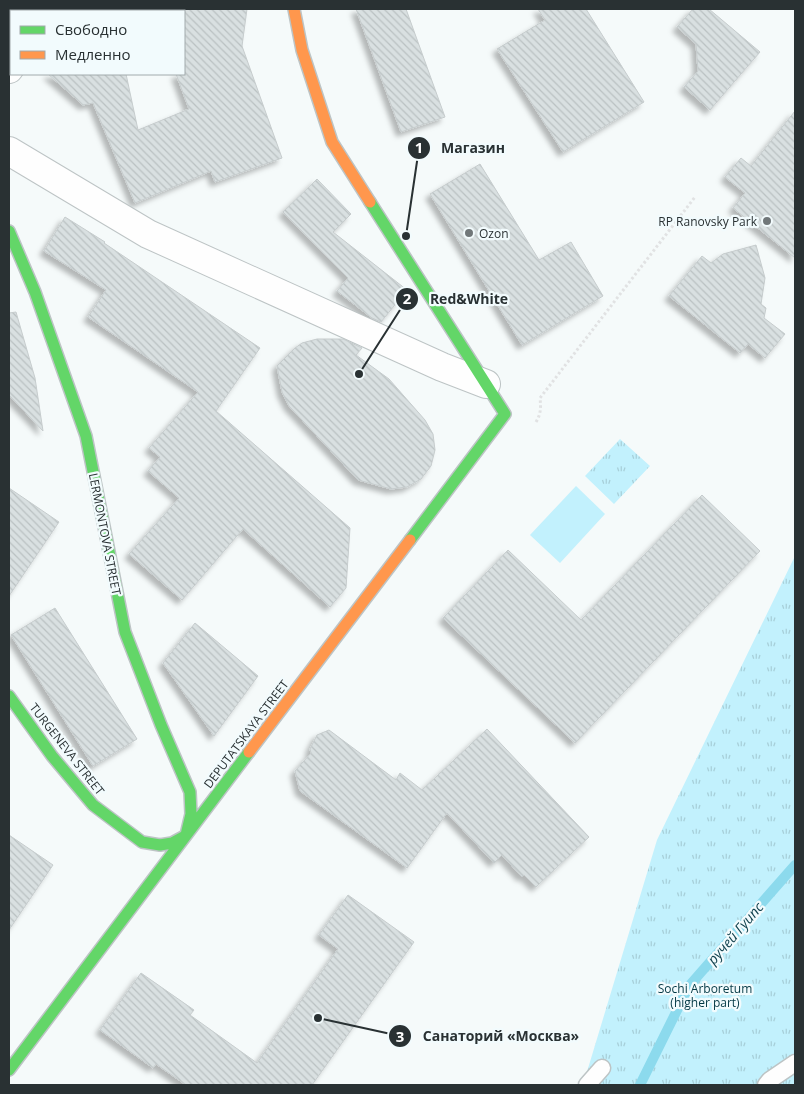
<svg xmlns="http://www.w3.org/2000/svg" width="804" height="1094" font-family="'Open Sans',sans-serif">
	<style>
		.green { fill: #c2f1fd }
		.park { fill: url(#park-tufts) }
		.lines { fill: none; stroke-linecap: round; stroke-linejoin: round }
		.stream { stroke: #8cdaed; stroke-width: 10 }
		.building { fill: url(#building-back-hatch); stroke: #c6cccd; filter: url(#shadow) }
		.lane-casing { stroke: #bdc4c5; stroke-width: 19 }
		.street-casing { stroke: #bdc4c5; stroke-width: 30 }
		.fast-casing { stroke: #bdc4c5; stroke-width: 14 }
		.slow-casing { stroke: #bdc4c5; stroke-width: 14 }
		.path { stroke: #e1e2e3; stroke-width: 3; stroke-dasharray: 2.5 2.5; stroke-linecap: butt }
		.lane { stroke: #fefefe; stroke-width: 16 }
		.street { stroke: #fefefe; stroke-width: 28 }
		.fast { stroke: #63d668; stroke-width: 11 }
		.slow { stroke: #ff974d; stroke-width: 11 }
		.poi-dot { fill: #707779; stroke: #f2fbfd; stroke-width: 2 }
		.labels { text-anchor: middle; dominant-baseline: central; stroke-width: 4.5; stroke-linejoin: round; paint-order: stroke }
		.poi-label { font-size: 12px; fill: #293133; stroke: #f2fbfd; text-anchor: end }
		.street-label { font-size: 12px; fill: #293133; stroke: #f2fbfd }
		.park-label { font-size: 12px; fill: #043945; stroke: #f2fbfd }
		.water-label { font-size: 14px; font-style: italic; fill: #12434f; stroke: #f2fbfd }
		.leader { fill: none; stroke: #293133; stroke-width: 2 }
		.callout-dot { fill: #293133; stroke: #f2fbfd; stroke-width: 2 }
		.mark-label { font-size: 15px; text-anchor: middle; font-weight: bold; fill: #fff }
		.callout-label { font-size: 14px; text-anchor: middle; font-weight: bold; fill: #293133; stroke: #f2fbfd; stroke-width: 4.5; stroke-linejoin: round; paint-order: stroke }
	</style>
	<defs>
		<pattern id="park-tufts" width="24" height="20" patternUnits="userSpaceOnUse" patternTransform="scale(1.25)"><rect width="24" height="20" fill="#c2f1fd"/><path d="M3 7l-1-3M5 7V3M7 7l1-3M15 17l-1-3M17 17v-4M19 17l1-3" fill="none" stroke="#a7cfd9"/></pattern>
		<pattern id="building-back-hatch" width="6" height="6" patternUnits="userSpaceOnUse" patternTransform="scale(1.25)"><rect width="6" height="6" fill="#d9e0e1"/><path d="M-1 5l2 2M0 0l6 6M5-1l2 2" fill="none" stroke="#bac1c2"/></pattern>
		<filter id="shadow"><feDropShadow dx="-4.5" dy="4.5" stdDeviation="2.5" flood-color="#0004"/></filter>
	</defs>
	<rect width="100%" height="100%" fill="#f5fafa"/>
	<path class="green" d="M576,486L605,514L560,563L530,535Z"/>
	<path class="park" d="M620,439L650,466L614,504L585,476Z
		M795,556V1085H583L657,840Z"/>
	<g class="lines">
		<path class="stream" d="M640,1085L689,986L795,865"/>
	</g>
	<path class="building" d="M184,9H247L242,46L282,158L215,182L211,171L135,203L93,103L83,105L48,74H126L138,130L189,109L176,74H184Z
		M356,9H406L445,117L401,132Z
		M538,9H586L644,102L563,152L497,49L545,20Z
		M693,9H709L760,52L710,110L684,87L698,71L696,44L677,27Z
		M795,111V258L733,208L745,193L725,177L741,158L751,166Z
		M480,164L539,260L571,242L603,296L522,345L430,194Z
		M317,179L351,214L333,232L407,290L381,322L372,318L337,291L348,278L283,212Z
		M65,217L105,242L104,243L260,348L216,411L350,528L346,588L330,607L243,529L182,600L129,554L179,498L148,471L160,457L149,448L198,392L88,317L106,290L44,251Z
		M756,245L765,278L761,304L766,308L764,318L785,334L765,358L748,344L740,353L669,296L702,256L711,263L723,254Z
		M16,312L35,378L43,431L9,395V313Z
		M317,339H343L362,348L356,355L389,379L425,420L433,434L435,450L431,466L421,479L407,487L391,489L358,480L289,406L282,392L277,366L295,348L302,343Z
		M9,488L59,522L9,596Z
		M702,495L760,551L575,743L443,618L508,550L581,620Z
		M55,608L137,739L93,766L11,635Z
		M195,623L258,676L214,736L163,663Z
		M487,729L589,837L536,887L524,875L522,877L502,855L494,863L447,813L407,868L300,791L295,771L311,753L310,749L317,735L329,730L396,780L400,773L422,790Z
		M9,835L53,865L9,930Z
		M348,895L414,942L312,1085H186L156,1064L153,1068L100,1030L141,973L194,1010L190,1015L257,1063L338,949L319,935Z"/>
	<g class="lines">
		<g class="lane-casing">
			<path id="lane" d="M587,1085L602,1068
				M766,1085L770,1080L795,1063"/>
		</g>
		<g class="street-casing">
			<path id="street" d="M48,11L50,9
				M9,69L11,66
				M9,151L148,234L442,367L486,384"/>
		</g>
		<g class="fast-casing">
			<path id="fast" d="M370,202L505,414L410,540
				M9,231L35,292L86,436L125,632L161,725L190,792L191,814L186,835
				M9,696L52,756L93,805L142,842L160,845L172,843L185,836
				M9,1070L249,752"/>
		</g>
		<g class="slow-casing">
			<path id="slow" d="M294,9L302,50L332,142L370,202
				M249,752L410,540"/>
		</g>
		<path class="path" d="M536,422C541,414 541,407 540,398L695,197"/>
		<use href="#lane" class="lane"/>
		<use href="#street" class="street"/>
		<use href="#fast" class="fast"/>
		<use href="#slow" class="slow"/>
	</g>
	<g class="poi-dot">
		<circle cx="767" cy="221" r="5"/>
		<circle cx="469" cy="233" r="5"/>
	</g>
	<g class="labels">
		<g class="poi-label">
			<text x="757" y="221">RP Ranovsky Park</text>
			<text x="479" y="233" text-anchor="start">Ozon</text>
		</g>
		<g class="street-label">
			<text transform="translate(105 534) rotate(79)">LERMONTOVA STREET</text>
			<text transform="translate(246 734) rotate(-53)">DEPUTATSKAYA STREET</text>
			<text transform="translate(67 749) rotate(52)">TURGENEVA STREET</text>
		</g>
		<g class="park-label">
			<text x="705" y="988">Sochi Arboretum<tspan x="705" dy="14">(higher part)</tspan></text>
		</g>
		<g class="water-label">
			<text transform="translate(735 933) rotate(-49)">ручей Гуипс</text>
		</g>
	</g>
	<path class="leader" d="M406 236L419 148M359 374L407 299M318 1018L400 1036"/>
	<g class="callout-dot">
		<circle cx="406" cy="236" r="5"/>
		<circle cx="359" cy="374" r="5"/>
		<circle cx="318" cy="1018" r="5"/>
		<circle cx="419" cy="148" r="12"/>
		<circle cx="407" cy="299" r="12"/>
		<circle cx="400" cy="1036" r="12"/>
	</g>
	<g class="mark-label">
		<text x="419" y="153">1</text>
		<text x="407" y="304">2</text>
		<text x="400" y="1042">3</text>
	</g>
	<g class="callout-label">
		<text x="473" y="153">Магазин</text>
		<text x="469" y="304">Red&amp;White</text>
		<text x="501" y="1041">Санаторий «Москва»</text>
	</g>
	<rect width="804" height="1094" fill="none" stroke="#293133" stroke-width="20"/>
	<rect x="10" y="10" width="175" height="65" fill="#f2fbfd" stroke="#a2aaac"/>
	<rect x="20" y="26" width="25" height="8" fill="#63d668" stroke="#a2aaac"/>
	<text x="55" y="35" font-size="15" fill="#293133">Свободно</text>
	<rect x="20" y="51" width="25" height="8" fill="#ff974d" stroke="#a2aaac"/>
	<text x="55" y="60" font-size="15" fill="#293133">Медленно</text>
</svg>
